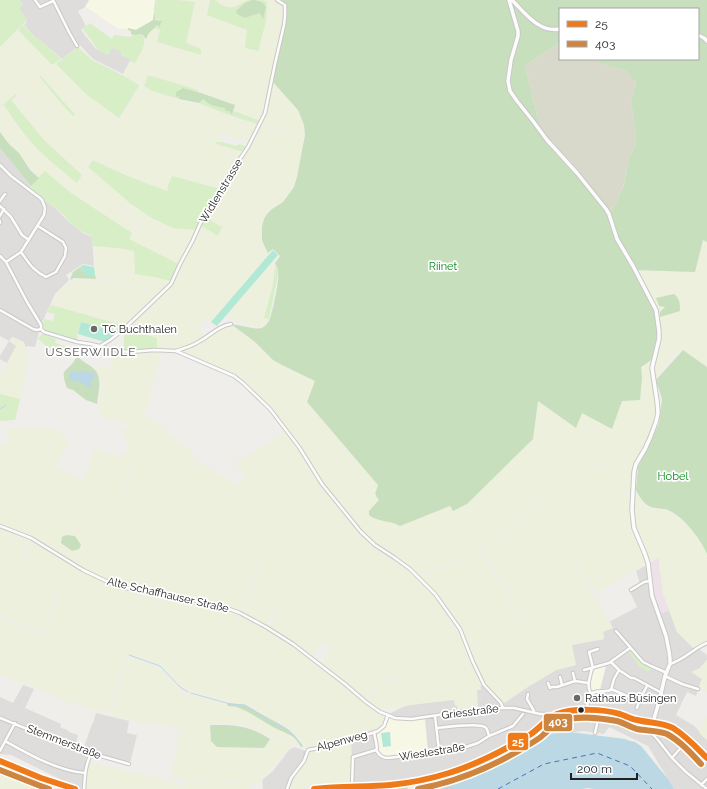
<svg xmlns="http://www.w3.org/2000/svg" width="707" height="789" font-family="Raleway,sans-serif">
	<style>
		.residential { fill: #dedddb }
		.industrial { fill: #ede2e8 }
		.education { fill: #f7f7e6 }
		.construction { fill: #d8d9cb }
		.farmland { fill: #edf0dd; fill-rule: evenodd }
		.grass { fill: #d8eec7 }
		.forest { fill: #c7dfbd }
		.pitch { fill: #b2e8d6 }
		.water { fill: #bbd8e4 }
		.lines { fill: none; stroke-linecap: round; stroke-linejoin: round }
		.stream { stroke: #bbd8e4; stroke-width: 1 }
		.ferry { stroke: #4676b7; stroke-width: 1; stroke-dasharray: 5 4; stroke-linecap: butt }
		.minor-casing { stroke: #c8c8c6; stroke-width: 4.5 }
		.tertiary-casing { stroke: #c8c8c6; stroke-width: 5.5 }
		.secondary-casing { stroke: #969a80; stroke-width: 5.5 }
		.minor { stroke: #fdfcfc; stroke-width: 2.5 }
		.tertiary { stroke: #fdfcfc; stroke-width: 3.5 }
		.secondary { stroke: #f3f4ec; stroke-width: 3.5 }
		.bus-1-casing { stroke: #fff; stroke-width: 9 }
		.bus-2-casing { stroke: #fff; stroke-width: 9 }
		.bus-1 { stroke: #ef7a1a; stroke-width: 6 }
		.bus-2 { stroke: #cd853f; stroke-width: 6 }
		.poi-dot { fill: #696967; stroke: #fff; stroke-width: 1.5 }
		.bus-dot { fill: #212121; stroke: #fff; stroke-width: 1.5 }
		.labels { text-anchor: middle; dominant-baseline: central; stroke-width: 3.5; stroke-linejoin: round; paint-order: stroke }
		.street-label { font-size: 11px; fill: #212121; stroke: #fff }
		.park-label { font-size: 11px; fill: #05881b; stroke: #fff }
		.poi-label { font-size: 11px; fill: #212121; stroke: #fff; text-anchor: start }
		.neighbourhood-label { font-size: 12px; letter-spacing: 1px; fill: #545454; stroke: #fff }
		.line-badge { stroke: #fff; stroke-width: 1.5 }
		.badge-label { font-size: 11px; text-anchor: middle; font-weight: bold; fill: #fff }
	</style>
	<rect width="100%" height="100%" fill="#efeeea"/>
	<path class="residential" d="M19,0H156L153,21L136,30L118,29L85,7L78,11L86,26L81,30L95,48L108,55L112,47L122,52L121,55L131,59L123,74L93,59L80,45L62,59L40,40L36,38L24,25L27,21L19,8L23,4Z
		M0,148L31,186L29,188L42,197L45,201L54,207L70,223L83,233L92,237L94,266L83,264L66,275L69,280L55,294L41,325L35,347L27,346L22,350L16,347L7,363L0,359V356L9,341L0,336Z
		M650,563L654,593L660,614L669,610L677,632L707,655V660L700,668L702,679L696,696L687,692L676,715L693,725L707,738V789H674L648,746L609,727L604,734L583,731L537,736L476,766L422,782L353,783L351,745L389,714L403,707L477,686L533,684L556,670L576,665L571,645L604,639L603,631L613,628L609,622L637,607L629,590L640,584L636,571Z
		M23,685L34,689L25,708L61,724L60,727L69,731V732L78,735L75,747L83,750L92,724L93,723L96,713L129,721L127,733L137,735L130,763L92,753L81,789H80L11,755L0,754V697L13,703Z
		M294,747L306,751L303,760L288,781L285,789H263L262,780L273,771L289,750Z"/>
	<path class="industrial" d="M659,557L663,593L669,610L660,614L654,593L650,563Z"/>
	<path class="education" d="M89,0H155L153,21L136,30L118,29L85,7Z
		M606,666L600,690H594L590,692L589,689L594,669Z
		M389,718L410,720L425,719L428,751L382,757L378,752L377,733L383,729Z"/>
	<path class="construction" d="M560,43V59H597L598,63L626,71L636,80L631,102L635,129L636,144L629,159L624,183L616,203L610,211L579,171L551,141L540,127L525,66L540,55Z"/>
	<path class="farmland" d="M177,0H209L203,27L207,15L247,30L245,48L258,51L266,21L267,2L263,0H275L283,5L284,16L283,25L265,112L261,121L234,111L235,105L199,92L202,38L201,49L186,43L195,3Z
		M216,0H248L233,8L229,7L222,5L217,3Z
		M155,28L160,30L157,42L200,55L198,90L148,75L144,86L123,74L130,61L135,63L145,42L148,33L151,30Z
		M18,30L52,66L55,64L86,94L119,118L85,170L0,75V48ZM51,67L40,75L61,99L75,114L73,115L61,103L39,76L28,85L45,70Z
		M0,77L16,94L0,106Z
		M271,84H274L276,86L298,110L303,125L304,137H302L286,131L275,128L261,124L266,113Z
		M142,86L151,91L181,101L204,105L226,115L256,125L257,127L250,143L222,134L219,141L214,142L219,145L244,152L220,188L172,176L169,183L167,191L141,181L104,165L93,159L140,87Z
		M16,96L83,168L84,171L82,175L45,141L37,132L11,100Z
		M4,105L15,123L26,137L41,153L77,183L71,192L45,171L40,177L31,169L22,156L9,145L4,138L0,132V116L1,115L0,112V107Z
		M260,125L290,133L304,139L297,176L293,187L286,197L281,203L271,209L266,214L263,219L261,227L262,240L263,245L275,266L273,285L264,318L269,319L268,320L264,326L259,328L231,319L218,313L212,321L205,320L198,329L206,336L191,346L176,350H157L125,328L172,285L200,226L218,236L222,227L205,217L221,189L249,148Z
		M88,167L131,204L152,218L173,228L196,230L191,242L185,239L154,230L138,222L127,214L85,177L84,174Z
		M83,176L124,213L137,223L132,233L71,193Z
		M138,223L154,231L185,240L191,243L179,264L130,240Z
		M703,240L707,242V367L683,350L680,349L660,371L656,379H655L653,366L660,342L637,270L694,272Z
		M94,246L117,248L134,251L135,273L112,278L97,279Z
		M135,274L154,277L172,281L160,293L135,290L127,288L106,279L119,278Z
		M74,280H105L130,290L158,294L159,295L126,326L51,305L61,289L67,284Z
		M231,325L255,342L273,360L282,365L315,381L307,402L346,448L323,483L319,478L298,443L272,411V409L269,408L262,399L242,381L230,373L179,352L193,346L219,329Z
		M12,337H13L24,342L28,355L27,369L20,399L0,394V374L7,363L16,346L9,341Z
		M154,351L158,352L160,354L158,364L144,416L160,426L181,444L194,453L189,477H190L194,459L234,485L245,476L235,463L287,432L295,443L321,484V486L318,493L303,517L282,542L267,551L262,555L240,611L239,612L170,594L140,590L124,586L109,582L97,575L110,545L108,541L96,537L94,536L95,533L121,495L132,472V468L131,465L119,457L131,447L121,432L130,424L99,416L101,379L99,373L93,366L110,369L111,364H112V358L124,352L130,353Z
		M649,361L652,364L656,403V420L646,446L638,460L631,498L603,461H600L537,501L499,473L533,439L537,400L576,428L582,413L622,400L642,378L641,367Z
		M34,427L53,429L60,433L69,440L56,466L82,481L85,475L95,449L113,454L128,464L130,467L131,470L129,475L119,496L92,536L107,542L109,544V546L95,577L112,584L217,606L239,613L227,643L222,654L195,685L190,692L180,686L161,666L155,663L128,654L111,704L109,711L106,714L65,701L29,685L59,593L51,588L44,580L26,557L25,553L31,539L30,536L0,524V445L8,444L6,429Z
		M348,450L379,485L375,493V495L379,499L369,515L371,517L377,519L395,523L400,526L450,506L452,511L467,504L499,473L534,500L535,502L479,552L418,575L370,539L359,528L323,484L345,451Z
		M601,462H602L604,464L631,501L632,518L646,563L597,593H596L538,502L539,501Z
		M324,488L355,527L371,543L384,552L312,656H310L290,640L268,628V626L283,604L281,603L266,624L264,625L242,613V611L263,556L267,552L282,543L285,540L306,514L322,489Z
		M638,496L642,502L647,507L654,509L666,510L674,514L691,528L695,534L702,543L707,554V643L694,649L677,632L663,593L658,556L651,560L648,561L636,529L633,519L634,497Z
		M536,503L538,504L545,514L594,594L593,595L584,599L571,603L550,607L522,614L484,554L483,551Z
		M0,527L29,538L24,550V556L43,581L57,594L44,635L0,615Z
		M386,553L400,562L411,571L430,590L455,622L454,623L428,629L424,631L421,636L418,651L411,666L400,675L381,682L374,689L365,701L345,683L346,682L321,663L331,648L323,642L384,554Z
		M479,553L482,554L520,614V615L471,649H469L464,636L457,622L438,596L419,577L420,576Z
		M594,596H596L613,628L603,632L604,639L572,645L576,665L556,670L531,685L503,704L485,683L479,673L471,652V650L520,616H521L523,620L529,644L530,645L522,615L553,607L572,604Z
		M241,614L290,643L348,687L370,707L385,716L386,718L383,726L379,730L338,744L310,749L305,748L299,738L287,726L277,722L253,707L246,704L230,703L191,691L223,654Z
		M0,617L44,637L28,685L0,675Z
		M456,624L461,632L475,670L480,680V684L481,690H477L478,709L458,711L457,706L455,705L454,700L377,709L367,701L373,692L380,685L396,678L411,668L417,657L422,636L424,632L428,629Z
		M128,657L158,667L163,672L181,691L186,694L190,695L191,694L228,706L237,707L248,712L273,727L292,736L297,740L301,747L273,737L252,728L240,724L228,723L211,724L179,728L138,722L110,715Z
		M707,660V691L698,689L702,679L691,672L700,668Z
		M707,716V740L700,734L699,731Z
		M210,725V734L264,748L271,738L292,745L267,773L261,777L253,780L241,782L210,783L186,780L172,777L171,775L177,749L179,730L197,726Z
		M349,741L351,745L352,759L351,783V784L303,789H288L292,778L309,751Z
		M89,762L183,784L180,789H86V772Z
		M5,769L55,787V789H0V778Z
		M262,778L263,780L262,782L250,786L249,788L250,789H183L185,783L184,781L201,783H235L250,781Z"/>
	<path class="grass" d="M0,0H19L23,4L19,8L27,20L0,47Z
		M157,0H177L195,2L186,43L201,49V55L157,42L160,30L155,28L156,25L161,26L162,21L155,19V15H154L155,5Z
		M210,0H216C218,3 220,4 224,6C238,11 240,0 252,0L245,3V18L260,13L262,1L258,0H263L267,2L266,21L260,44L259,51L245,48L247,30L207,15Z
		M90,23L112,39L114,35L130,37L131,36L142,34C149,42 139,55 135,63L130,61L131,59L121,56L122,52L112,48L108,55L98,50L83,29Z
		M23,25L36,38L40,40L61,59L52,65L18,30Z
		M78,47L92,60L118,73L138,84L139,86L119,118L86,94L56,64Z
		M40,75L61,99L75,114L73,116L61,103L39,76Z
		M148,75L198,90V92C190,90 179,84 175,94L177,98L180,96L179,99L152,91L144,86Z
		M16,94V96L11,100L45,141L82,175L77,183C59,168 40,154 26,136C18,126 11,116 4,105L0,107Z
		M202,99C210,106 214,106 224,108L226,111H229L232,115L234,111L261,121L259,124H257L226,114L199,103Z
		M214,142H222L236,146L240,144L245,146L247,148L244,152L219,145Z
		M93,160C117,172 142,182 167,191L169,183L172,176L220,189L196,230L173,228L152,218L131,204L88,167Z
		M45,171L71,193L132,233L129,239L179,264L172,281L154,277L135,274L134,251L117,248L93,246L92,236L83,232L70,223L64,215L54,207L45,201L42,197L29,187Z
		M204,217L222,227L218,236L200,225Z
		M275,266L278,272L277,280L269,319L264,318L273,285Z
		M51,305L126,326L119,332L81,322L77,335L78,341L45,331L43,329L42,324L45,319L53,321L55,314L47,312Z
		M125,328L157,338V350L124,351V334L121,333Z
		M43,334L56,339L55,343L77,350V355L47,347L42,342L38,339L41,335H42Z
		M0,394L20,399L15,420L0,421Z
		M630,648L643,662L652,667L649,672L638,666V664L627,650Z"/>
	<path class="forest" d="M252,0C259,0 262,1 266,7L263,19L260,13L245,18L237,14L236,11L245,3Z
		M277,0H510L535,24L560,30V43L540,55L525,66L540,127L551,141L579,171L610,211L616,203L624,184L629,159L636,144L635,129L631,102L636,81L626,71L598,63L597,59H698V36L707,43V242L703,240L695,272L634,270L656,310L658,329L653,359L641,367L642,378L640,400L622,401L612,429L582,413L576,428L538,401L533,439L467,504L453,511L450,506L400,526C390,520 377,522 369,515V511L379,500C373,493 376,493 378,485L307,402L315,381L282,365L273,360L255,342L231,324C240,325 255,330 262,328C265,326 267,324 269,321C272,314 280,279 278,272C278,269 276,266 275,263L280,256L273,249L268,253L264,245L262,240V227L264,219L267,214L272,209L283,202L294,187L297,177L305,135L304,125L298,110L272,81L284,25L285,6Z
		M514,0H707V40L698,34V9H560V27L550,28L540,25Z
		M154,15H155V20L162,21L160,27L156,25L155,28C150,31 148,34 146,39L142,34L134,35L131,34V31L128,30V28L136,30L153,20Z
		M183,88L201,93L235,105L232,115L229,111H226L224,108C214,106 210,106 203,99L199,103L179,99V96L177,98C175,95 175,94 177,91Z
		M0,132L9,144L19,153L30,170L39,178L31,186L0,148Z
		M80,267L86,275H95L96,279L74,278L70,280L73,272Z
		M674,294C680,299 680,303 680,311L660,317V312L665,307L659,306L656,298Z
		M683,350L707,367V554C700,538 684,517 668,510C664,508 660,509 656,508C646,508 640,498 636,490L638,467L659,424L662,399L656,380Z
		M78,357C84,363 89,364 94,369C103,377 98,393 97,404L86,400L73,390L67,388C59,366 67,374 76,358Z
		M66,535L75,536L81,545L79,549L72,551L61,543L62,537Z
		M229,703L245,705L283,726C292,731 298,739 303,746L301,747L297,740L292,736L273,727L248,712L237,707L228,706L227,704Z
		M210,725C234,725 249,725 270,739L264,748L217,747L211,741Z
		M407,785L408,789H355Z"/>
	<path class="pitch" d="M273,250L278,255L217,326L211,322Z
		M83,265L94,267L95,275H86L84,273L82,269L80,267Z
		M81,322L118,332L105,342L78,334Z
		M390,732L391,746L383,747L381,733Z"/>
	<path class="water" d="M82,371L94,373L96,374L94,378L91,382L92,388L88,387L87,386L82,384L80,382L69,380V372Z
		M570,732L625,739L630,741L635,742L641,746L668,779L674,789H594L588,788L582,789H429L460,780L514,749L528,740L537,736Z"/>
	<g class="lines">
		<path class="stream" d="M0,409L6,405
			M129,655L160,666L180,687L188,692
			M191,693L230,704L245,705L255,711L257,714L262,716L267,721L275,725L278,724L284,730C285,730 287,730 288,730C290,731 300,744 302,747
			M302,762L304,758V752
			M289,789L294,776"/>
		<path class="ferry" d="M498,789L544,764L597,753L630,766L652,789"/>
		<g class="minor-casing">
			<path id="minor" d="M35,0L40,7L53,1
				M53,0L69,32L77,46
				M0,165L11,176L40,198L42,200L45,208L44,215L21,252L6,262
				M0,201L5,194
				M0,206L11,217L22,235L29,240
				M0,216L4,209
				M0,221V223
				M21,252C29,263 33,271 46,277L56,272L65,256L66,248L63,242L38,226
				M0,256L6,262L27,302L41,325V329
				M0,310L33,329L37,330L41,329L44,332L77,342L91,344L119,351L130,352L154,350L176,351L234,376L243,383L270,409L299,447L322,484L361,532L375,545L395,558L410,569L435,594L460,629L473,662L484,685L501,703L503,708
				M100,346L110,340L124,329L171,284L180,264L192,242L201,222L215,200L227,178L248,147L265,113L275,64L284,25L285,17V5L277,0
				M176,351C185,348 193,346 200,341C211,335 218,326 231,324
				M0,526L31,538L83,570L108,582L126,588L184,598L224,607L240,613L266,627L293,644L345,684L366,702L380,712L388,715L395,718L411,719L466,711L503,708H514L540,714H545L551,717
				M631,590L644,582L649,581
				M616,631L643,662L651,666L667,673
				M611,662L619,670L631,678H634L662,693
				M670,664C684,660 694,648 707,643
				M593,668L589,652L598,649
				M584,670L609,663L630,648
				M573,673L575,681
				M665,676L682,684L698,689
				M560,677L562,685
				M548,683L550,688L552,687H557L575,681L588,683
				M611,689L639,701L647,686
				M528,694L527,699L534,711V712
				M591,694C597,689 604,693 611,690L614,679L619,670
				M637,708L639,702V701
				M585,711L591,694C586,686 590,677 592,668
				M435,716L439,751
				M0,718L76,749L129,764
				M645,722L646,727L658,740L672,758L686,772L707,789
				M437,728C446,727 478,723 485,727C488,729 488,733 489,736
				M374,732L377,748L376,750C380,756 382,758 389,758L463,748L478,743L489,736L513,726L523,714
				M595,733L600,711
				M5,741C28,754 58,771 85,773
				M0,751L15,723
				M672,758L688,739
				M701,785L707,779
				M352,786L353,757L376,750
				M84,789C85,776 85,766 91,754
				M287,789L291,778L304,761L308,750L339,744L378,731L384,726L388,715"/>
		</g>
		<g class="tertiary-casing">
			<path id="tertiary" d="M509,0L518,31V36L511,60L508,81L510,91L517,101L533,121L547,140L577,173L606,209L609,214L617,239L633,266L656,310L659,331V339L652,368L657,401L658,413L656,422L650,438L645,449L636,464L634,472L632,510L634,528L645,554L648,563L652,596L666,636L669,651L670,659V664L665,676L659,702L653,722
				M512,0C525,13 539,33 560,29
				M698,35L704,38L707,41"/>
		</g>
		<g class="secondary-casing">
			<path id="secondary" d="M0,761L41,778L75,789
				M314,789C339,786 364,787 390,785C410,783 430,779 449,773C478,764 506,750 531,734C540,729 548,717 557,714C571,708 605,710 620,714C627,716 633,720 640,721C644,722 648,722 652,722C659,723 666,725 672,728C685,736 696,747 707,758"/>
		</g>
		<use href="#minor" class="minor"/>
		<use href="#tertiary" class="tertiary"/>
		<use href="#secondary" class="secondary"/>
		<g class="bus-1-casing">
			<path id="bus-1" d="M0,761L41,778L75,789
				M314,789C339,786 365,787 390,785C410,783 430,779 449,773C478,764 505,750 531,734C540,728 547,718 557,714C574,708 603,709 620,714C626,716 631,719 637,720C649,723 661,722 673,728C686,736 696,747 707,758"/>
		</g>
		<g class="bus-2-casing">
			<path id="bus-2" d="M0,770L38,785L49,789
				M418,789C456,782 492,767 525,747C531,743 538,740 543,735C548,731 553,724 559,722C574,715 601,718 617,721C624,723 630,727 637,729C647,731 657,730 667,734C680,741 691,753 701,764"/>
		</g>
		<use href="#bus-1" class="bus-1"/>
		<use href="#bus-2" class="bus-2"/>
	</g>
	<g class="poi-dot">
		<circle cx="94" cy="329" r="4"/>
		<circle cx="577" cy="698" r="4"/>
	</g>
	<circle class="bus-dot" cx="581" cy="710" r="3.5"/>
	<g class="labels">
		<g class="street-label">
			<text transform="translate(221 191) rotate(-59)">Widlenstrasse</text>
			<text transform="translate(168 595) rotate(13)">Alte Schaffhauser Straße</text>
			<text transform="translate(470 712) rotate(-7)">Griesstraße</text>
			<text transform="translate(342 741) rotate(-15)">Alpenweg</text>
			<text transform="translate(64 742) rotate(21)">Stemmerstraße</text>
			<text transform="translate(432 752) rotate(-9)">Wieslestraße</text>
		</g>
		<g class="park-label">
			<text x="443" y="266">Riinet</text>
			<text x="673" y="476">Hobel</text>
		</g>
		<g class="poi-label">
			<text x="102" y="329">TC Buchthalen</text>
			<text x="585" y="698">Rathaus Büsingen</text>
		</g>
		<g class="neighbourhood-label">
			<text x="91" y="352">USSERWIIDLE</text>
		</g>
	</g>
	<g class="line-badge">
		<rect x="543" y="713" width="30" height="19" rx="4" fill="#cd853f"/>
		<rect x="507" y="732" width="22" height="19" rx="4" fill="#ef7a1a"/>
	</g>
	<g class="badge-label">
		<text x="558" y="726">403</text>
		<text x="518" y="746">25</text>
	</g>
	<rect x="559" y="8" width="140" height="52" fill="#ffffff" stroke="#a6a6a6"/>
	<rect x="567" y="21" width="20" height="6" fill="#ef7a1a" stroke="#a6a6a6"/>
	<text x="595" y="28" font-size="12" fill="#212121">25</text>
	<rect x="567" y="41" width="20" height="6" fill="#cd853f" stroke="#a6a6a6"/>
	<text x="595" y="48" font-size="12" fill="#212121">403</text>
	<path d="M571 773v6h66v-6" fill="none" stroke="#212121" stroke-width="2"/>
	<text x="577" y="773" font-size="12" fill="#212121" stroke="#ffffff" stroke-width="3" paint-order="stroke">200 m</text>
</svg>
